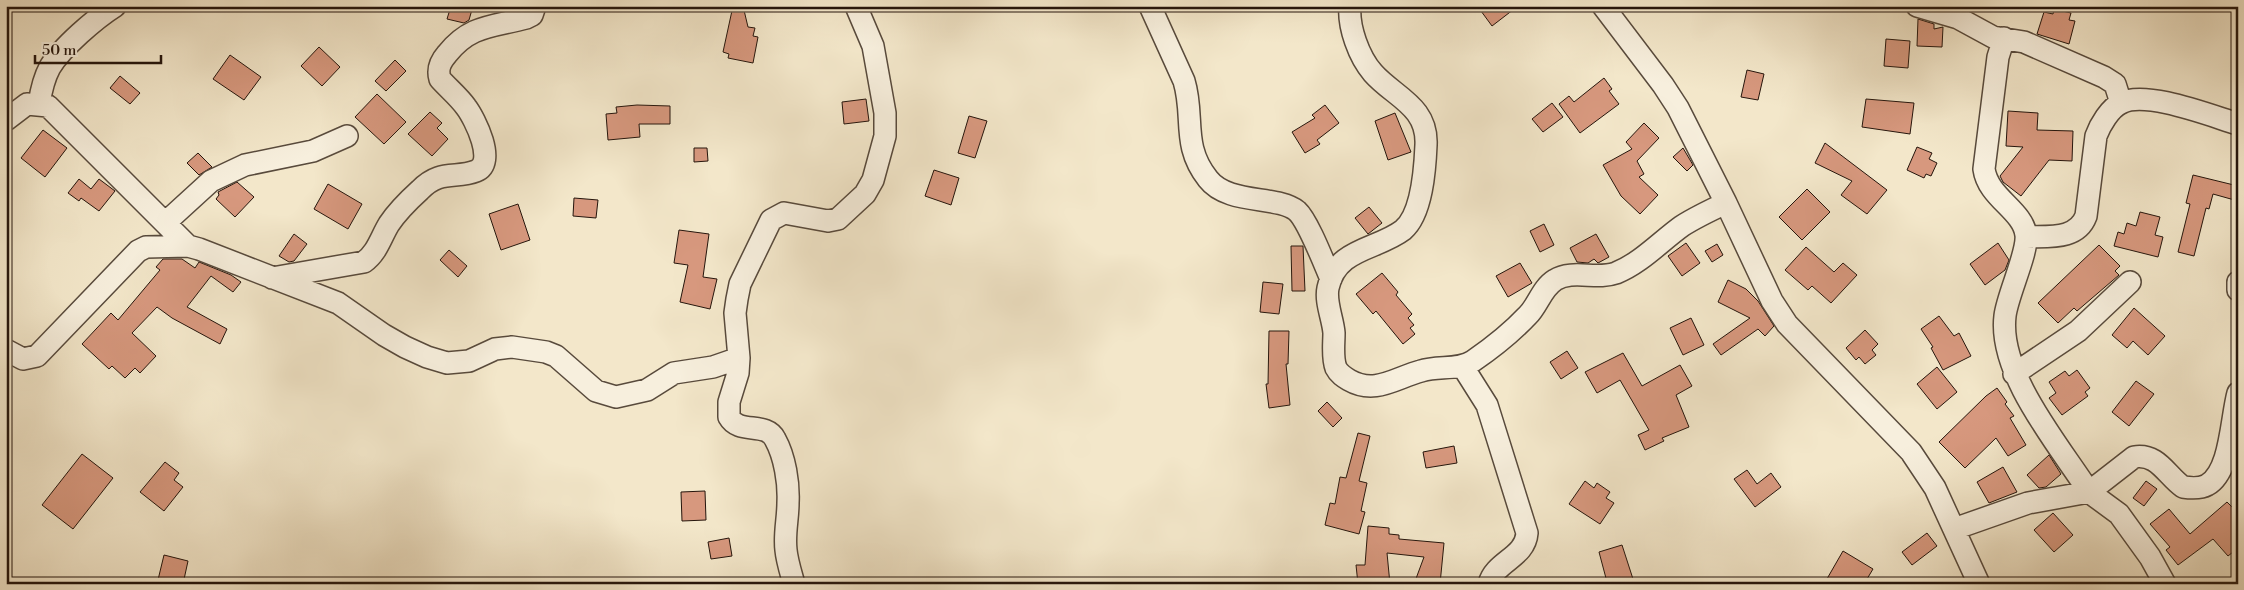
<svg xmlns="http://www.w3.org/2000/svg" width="2244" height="590" font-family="'Libre Bodoni',serif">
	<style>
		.building { fill: #d7987e; stroke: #25150c }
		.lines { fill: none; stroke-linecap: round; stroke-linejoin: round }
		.minor-casing { stroke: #584a3c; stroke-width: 24 }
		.minor { stroke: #f7efdd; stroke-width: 21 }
	</style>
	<rect width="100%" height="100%" fill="#f3e7ca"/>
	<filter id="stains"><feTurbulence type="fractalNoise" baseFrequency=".004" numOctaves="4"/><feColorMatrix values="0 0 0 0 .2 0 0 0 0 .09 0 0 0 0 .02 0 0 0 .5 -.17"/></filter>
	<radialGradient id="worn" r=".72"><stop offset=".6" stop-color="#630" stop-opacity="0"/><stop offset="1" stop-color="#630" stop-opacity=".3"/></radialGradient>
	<path class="building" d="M451,6H473L469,20L464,23L447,19Z
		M733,6H743L748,27L755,28L753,36L758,37L753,63L728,58L729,54L723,52Z
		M1488,6H1518L1492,26L1481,11Z
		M2054,9L2071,13L2069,20L2075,21L2069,44L2037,34L2044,12L2053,14Z
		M1918,19L1934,24V29L1943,27L1942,47L1917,46Z
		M1886,39L1910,41L1908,68L1884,66Z
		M319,47L340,67L322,86L301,66Z
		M230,55L261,77L244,100L213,79Z
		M395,60L406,71L386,91L375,81Z
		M1747,70L1764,74L1758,100L1741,97Z
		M120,76L140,93L130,104L110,88Z
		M1604,78L1612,89L1609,91L1619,104L1580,133L1559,104L1569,96L1574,102Z
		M377,94L406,122L384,144L355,117Z
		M866,99L869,121L844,124L842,102Z
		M1866,99L1914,103L1910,134L1862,127Z
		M1552,103L1563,117L1543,132L1532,119Z
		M637,105L670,106V124H639L640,137L608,140L606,114L617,113L616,107Z
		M1325,105L1339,123L1317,140L1320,144L1305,153L1292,132L1315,118L1312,115Z
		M2008,111L2038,113L2037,130L2073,131L2072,161L2049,160L2021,196L2003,182L2000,176L2023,147L2006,146Z
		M430,112L442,123L437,128L448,139L432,156L408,134Z
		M1395,113L1411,152L1388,160L1375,121Z
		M969,116L987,121L975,158L958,153Z
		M1644,123L1659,138L1637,161L1644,174L1639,177L1658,195L1640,214L1621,196L1603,165L1632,149L1626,142Z
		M43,130L67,148L45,177L21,158Z
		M1825,143L1887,190L1867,214L1841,195L1852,181L1815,163Z
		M1917,147L1932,153L1929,159L1937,163L1931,176L1926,174L1924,178L1907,170Z
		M694,148H707L708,161L694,162Z
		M1683,148L1693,165L1687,171L1673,157Z
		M198,153L212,167L199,175L187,163Z
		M934,170L959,178L951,205L925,196Z
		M2193,175L2238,186V201L2213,194L2209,209L2206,208L2194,256L2178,252L2190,204L2186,203Z
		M79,179L91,189L99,179L115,191L99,211L81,198L79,201L68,193Z
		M237,182L254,197L235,217L216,199L219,195L218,192Z
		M328,184L362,204L348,229L314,209Z
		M1807,189L1830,212L1802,240L1779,217Z
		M574,198L598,200L596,218L573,216Z
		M518,204L530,240L501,250L489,214Z
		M1369,207L1382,223L1368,234L1355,218Z
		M2140,212L2160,217L2155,235L2163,237L2158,257L2114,246L2118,232L2124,234L2127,223L2136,226Z
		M1544,224L1554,245L1540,252L1530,231Z
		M679,230L709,234L703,277L717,279L710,309L680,302L688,265L674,263Z
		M294,234L307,244L294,261L289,262L279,256Z
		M1596,234L1609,257L1598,263L1594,259L1588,263L1577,262L1570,248Z
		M1686,243L1700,263L1682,276L1668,256Z
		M1998,243L2009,260L2005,270L1985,285L1970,264Z
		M1717,244L1723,255L1712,262L1705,251Z
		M2099,245L2120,266L2115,271L2119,275L2077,311L2074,308L2058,323L2038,303Z
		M1291,246H1303L1305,291H1292Z
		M1806,247L1834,272L1843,263L1857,275L1831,303L1812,286L1808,290L1785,270Z
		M449,250L467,266L458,277L440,260Z
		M163,259H182L195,268L199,262L231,275L241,282L233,292L211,276L187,307L227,329L220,344L172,318L157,307L132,333L156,356L140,373L135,368L125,378L112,366L109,369L82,344L111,313L118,320L160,270L156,267Z
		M1520,263L1532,283L1508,297L1496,276Z
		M1382,273L1398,292L1396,295L1412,314L1408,318L1414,325L1410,328L1415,334L1403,344L1376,311L1373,314L1356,294Z
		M1728,280L1746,289L1758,301L1774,326L1765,336L1758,329L1721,355L1713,344L1750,318L1718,302Z
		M1263,282L1283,284L1279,314L1260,312Z
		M2134,308L2165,336L2148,355L2133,341L2127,348L2112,335Z
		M1939,316L1954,336L1959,333L1971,356L1943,370L1931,348L1933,347L1921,329Z
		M1691,318L1704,345L1683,355L1670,328Z
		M1865,330L1878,344L1872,350L1876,355L1865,364L1859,357L1856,360L1846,348Z
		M1269,331H1289L1288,364H1286L1290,405L1269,408L1266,384H1268Z
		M1567,351L1578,368L1561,379L1550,362Z
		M1623,353L1642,386L1680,365L1692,386L1676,395L1689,427L1662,438L1664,441L1645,450L1638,435L1649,430L1620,380L1597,393L1585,372Z
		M1937,367L1957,392L1937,409L1917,384Z
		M2077,370L2090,388L2085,392L2088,396L2062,415L2049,398L2056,393L2049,382L2065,371L2069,376Z
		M2136,381L2154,394L2129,426L2112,412Z
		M1997,388L2007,402L2005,404L2014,416L2010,418L2026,445L2008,456L1996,438L1965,468L1939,442L1986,396Z
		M1327,402L1342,418L1333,427L1318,411Z
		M1358,433L1370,436L1359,481L1367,483L1361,511L1365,512L1359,534L1325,525L1330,503L1335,504L1340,477L1346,478Z
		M1454,446L1457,463L1426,468L1423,452Z
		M82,454L113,478L73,529L42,505Z
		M2049,455L2061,474L2046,487L2039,488L2027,475Z
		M165,462L179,473L174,480L183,487L164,511L140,492Z
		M2003,467L2017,492L1989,503L1977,482Z
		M1747,470L1757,484L1771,473L1781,487L1755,507L1734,479Z
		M1585,481L1594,488L1597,483L1610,492L1606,498L1614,503L1600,524L1569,504Z
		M2146,481L2157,489L2144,506L2133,498Z
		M705,491L706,520L682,521L681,492Z
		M2227,502L2238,513V548L2228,556L2213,539L2178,565L2166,550L2170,547L2150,524L2169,509L2190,534Z
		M2053,513L2073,535L2054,552L2034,530Z
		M1368,526L1389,528V534L1399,535V539L1444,543L1440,584H1414L1424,557L1387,553L1390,584H1358L1356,565H1365Z
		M1927,533L1937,546L1912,565L1902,552Z
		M729,538L732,556L711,559L708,542Z
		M1622,545L1633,579L1619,584L1616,580L1607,582L1599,552Z
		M1843,551L1873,569L1864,584H1824Z
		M164,555L188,561L183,584H157Z"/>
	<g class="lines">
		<g class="minor-casing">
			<path id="minor" d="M1150,6L1184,81C1195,117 1181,145 1208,179C1228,205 1277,195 1297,211C1308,221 1324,263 1331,279
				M1350,6C1348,27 1359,57 1373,73C1394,97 1428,106 1426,145C1425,169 1422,214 1403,230C1377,250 1336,248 1328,288C1325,302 1333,319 1334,333C1334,344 1332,358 1336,368C1339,374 1344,377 1349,380C1375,395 1395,378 1421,371C1438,365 1458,371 1473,361C1492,348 1512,332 1528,315C1538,305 1542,288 1555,280C1572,269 1597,280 1616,273C1641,263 1661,241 1682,226C1696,217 1711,210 1726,203
				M1603,6L1663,85L1678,108L1726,203L1772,301L1787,324L1911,452L1935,488L1979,584
				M1917,6L1958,18L1993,37L2024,42L2104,77L2115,84L2121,103
				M2004,38L1998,57L1984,169C1988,198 2023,210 2026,235C2028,253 2007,296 2005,316C1998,374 2059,445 2089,492L2134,457C2158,453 2166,475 2183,487C2190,488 2200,489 2207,485C2231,472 2231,418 2238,393
				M39,104C41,91 44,78 50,67C62,47 96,18 115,6
				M6,120L27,104L48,106L188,246
				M165,223L211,181L245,165L313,151L347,136
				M2027,237C2049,236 2077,240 2086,216L2096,136C2100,125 2110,108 2121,103C2146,90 2211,116 2238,124
				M272,278L364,262C377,253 381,237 389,224C397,212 409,200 420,190C440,169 456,179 476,171C497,163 475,119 466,107C459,97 448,88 440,79C437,69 440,62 447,54C470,25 492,27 526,18L532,15L535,6
				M2238,282V290
				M6,350L23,359L37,356L138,251L146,247L188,246L199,249L338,303L384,335L405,347L427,357L447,363L469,361L495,349L512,347L546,352L556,356L596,391L616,397L647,390L674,373L713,367L739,358
				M1463,367L1487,405L1527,533C1525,558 1495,561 1489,584
				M2014,374L2078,331L2130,282
				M1954,529L2028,503L2089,492L2119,514L2150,557L2165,584
				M794,584C791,573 787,561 786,550C784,534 788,519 788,503C789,483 785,457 775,439C766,421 739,435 729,417V402L738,373L739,358L735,313L737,299L740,284L771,220L784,213L828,221L838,219L865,194L873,180L885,136V113L873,46L856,6"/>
		</g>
		<use href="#minor" class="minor"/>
	</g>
	<rect width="2244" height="590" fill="none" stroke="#f3e7ca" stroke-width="25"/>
	<rect x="8" y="8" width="2229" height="575" fill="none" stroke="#25150c" stroke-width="2.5"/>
	<rect x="12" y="12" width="2219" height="565" fill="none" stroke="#25150c"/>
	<path d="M35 55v8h126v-8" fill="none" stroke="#25150c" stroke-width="2.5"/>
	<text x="42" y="55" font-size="15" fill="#25150c" stroke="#f7efdd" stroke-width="4" paint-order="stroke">50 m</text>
	<rect width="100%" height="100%" filter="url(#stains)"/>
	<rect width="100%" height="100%" fill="url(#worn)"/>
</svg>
